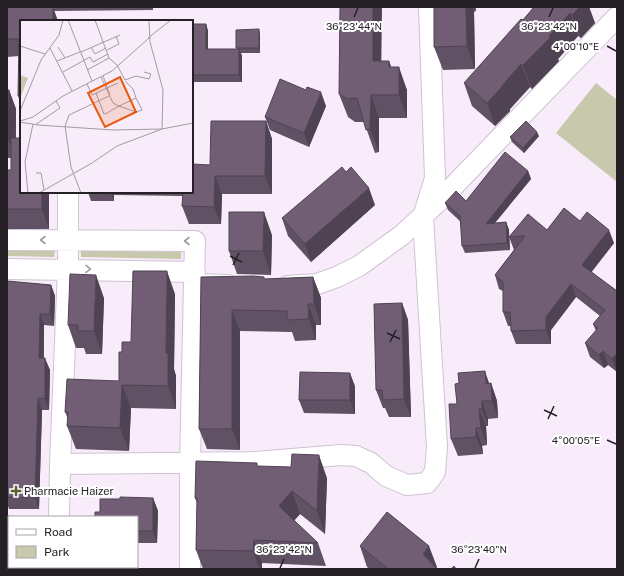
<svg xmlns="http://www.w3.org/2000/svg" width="624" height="576" font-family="'Public Sans',sans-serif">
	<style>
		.green { fill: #c7c8ac }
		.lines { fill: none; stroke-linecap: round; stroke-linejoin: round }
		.street-casing { stroke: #cec3d1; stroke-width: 22 }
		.street { stroke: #fff; stroke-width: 20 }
		.wall { fill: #615165 }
		.shaded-wall { fill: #4f4252 }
		.building { fill: #715e75; stroke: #4f4252 }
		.oneway { stroke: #9c9b9d }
		.ticks { fill: none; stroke: #242025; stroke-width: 1.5 }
		.poi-dot { fill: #5e5e2b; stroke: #fff; stroke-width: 1.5 }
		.labels { text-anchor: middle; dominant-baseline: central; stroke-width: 4; stroke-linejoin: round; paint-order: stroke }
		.poi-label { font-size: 11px; fill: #242025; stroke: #fff; text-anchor: start }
		.inset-road { fill: none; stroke: #a39aa5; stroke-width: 1 }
		.view { fill: #e8590c; fill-opacity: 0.15; stroke: #e8590c; stroke-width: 2 }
		.inset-edge { fill: none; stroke: #242025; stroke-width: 2 }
		.ticks-label { font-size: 10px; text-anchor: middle; fill: #242025; stroke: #fff; stroke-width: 4; stroke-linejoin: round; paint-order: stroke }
	</style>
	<rect width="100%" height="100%" fill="#f8ecfa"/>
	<path class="green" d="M596,83L617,100V182L556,133Z
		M7,249H55L54,257L7,256Z
		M81,250L181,252V259L81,257Z"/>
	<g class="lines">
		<g class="street-casing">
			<path id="street" d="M7,240L195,241L194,284L228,285
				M7,269L195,272
				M288,286L317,284L337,277L359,266L402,235L440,200L617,17
				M60,464L255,462L341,455L356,456L371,463L386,476L407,485L427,483L435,472L437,447L423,217L435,178L429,7
				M59,517L60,464L68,269V192
				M7,526H9
				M190,569V463L194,284"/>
		</g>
		<use href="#street" class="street"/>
	</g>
	<path class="wall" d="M7,7H153V10L54,11L21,21V104L18,96L19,56L7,57Z
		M434,7H476V11L474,12L475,69L443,70L434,47Z
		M534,7H589L595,23L581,38L578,36L558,59L559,61L532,89L530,87L510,109V111L495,126L472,106L464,83L523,20Z
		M192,24H206L208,31V49H236L260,34V53H241L242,56V82H192Z
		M381,61H389L391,67L407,90V118H379V152L375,153L364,122H355L348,117L339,94Z
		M7,90H9L16,109V138L49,192V229H8L7,225V170H11V158H7Z
		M326,106L309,147L270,130L265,117Z
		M266,121L272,139V194H222L221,224H189L182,206L183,196L114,195V201H91L88,192H86H192L210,165Z
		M539,136L524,153L512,142L510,137Z
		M528,171L531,179L495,223L506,222L509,230V237L547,230L580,221L614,243L591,272L617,291V372L608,365L604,368L590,357L585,343L596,331L593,324L600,316L576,297L551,330V344H516L511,331V326H508L503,312V291L499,289L495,275L514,250L509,237L510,250L465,253L462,246L461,222L448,210L445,203L466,201Z
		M375,205L311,262L288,236L282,218Z
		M272,235L271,275L237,274L229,251Z
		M201,277H264V279L313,277L321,298V325H316V340L295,341L292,332L240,331V450L207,449L199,429Z
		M7,281L51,285L55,296L54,326L44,325V358L50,370L49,410H42L39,509H9L7,503Z
		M175,294L174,369L176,376V409L131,408L129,451L76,449L67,426L68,419L65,412L119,381L122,352Z
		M104,298L102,354H86L84,348H76L68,325Z
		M402,303L408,320L411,417H389L385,408H383L376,390Z
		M491,383L497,401L498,418L488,419V426H486L487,445L482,446L483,454L458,456L451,439L457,404L489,384Z
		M355,386V414L304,413L299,400Z
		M258,466L327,478L325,534L300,514L294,520L318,543L326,566L262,563V569H203L196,550L197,503L195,498Z
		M153,498L158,511L157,543H137V517L100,512L120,499Z
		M360,546L437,567L436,568L437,569H370L367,567Z
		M89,567H124V569L90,568Z"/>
	<path class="shaded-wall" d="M53,7L58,21H53Z
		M373,7H382L381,84L373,61Z
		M466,7H473L474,12L475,69L467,46Z
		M580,7H589L595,23L581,38L572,15Z
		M570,13L578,36L558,59L559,61L532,89L523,65Z
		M206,24L208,31V56L206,49Z
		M259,29L260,34V53L259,48Z
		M239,49L242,56V82L239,75Z
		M389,61L397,84L389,67Z
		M521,64L530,87L510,109V111L495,126L487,103Z
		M399,67L407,90V118L399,95Z
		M9,90L16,109L15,158L8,139Z
		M321,92L326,106L309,147L304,133Z
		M371,95L379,118V152L370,129Z
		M266,121L272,139V194L265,176Z
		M537,132L539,136L524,153L523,148Z
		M528,171L531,179L488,231L486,224Z
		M215,176L222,194L221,224L214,207Z
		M369,188L375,205L311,262L305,244Z
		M42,192H49V229L42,209Z
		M110,192H113L114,195V201Z
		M264,212L272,235L271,275L263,251Z
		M506,222L509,230L510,250L507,243Z
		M609,230L614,243L587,278L582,265Z
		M167,271L175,294L174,369L176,376V409L168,386L166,353Z
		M96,275L104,298L102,354L94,331Z
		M313,277L321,298V325L314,304Z
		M571,284L576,297L551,330V344L546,330V317Z
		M51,285L55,296L54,326L50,314Z
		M402,303L408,320L411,417L404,399Z
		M308,304L316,325V340L309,319Z
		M232,310L240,331V450L232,429Z
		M40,314L44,325L43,370L39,358Z
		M603,351L608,365L604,368L599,355Z
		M617,353V372L612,359Z
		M45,358L50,370L49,410L45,399Z
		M485,371L491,389V383L497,401L498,418L486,384Z
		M350,373L355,386V414L350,400Z
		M122,385L131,408L129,451L120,428Z
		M38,398L42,410L39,509L35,498Z
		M482,401L488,419V426L482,409Z
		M479,409L486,426L487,445L481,428Z
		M476,428L482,446L483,454L476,437Z
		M319,455L327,478L325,534L317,511Z
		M292,491L300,514L287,529L279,506Z
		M153,498L158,511L157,543L153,531Z
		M254,540L262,563V569H260L253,551Z
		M429,546L437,567L435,569L423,554Z"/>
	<path class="building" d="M7,7H53V21H21V96H18L19,39H7Z
		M340,7H373V61H389V67H399V95H371L370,129L366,130L357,98L347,99L339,94Z
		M434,7H466L467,46L434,47Z
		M534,7H580L572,15L570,13L549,36L550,38L523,65L521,64L501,87H502L487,103L464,83L521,19L523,20Z
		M192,24H206V49H239V75H192Z
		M259,29V48H236V30Z
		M280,79L306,90L307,87L321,92L304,133L265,117Z
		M7,90H9L8,139H7Z
		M211,121H266L265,176H215L214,207L182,206L183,192H192V164L210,165Z
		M526,121L537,132L523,148L510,137Z
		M11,138H21V192H42V209H7V170H11Z
		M505,152L528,171L486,224L506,222L507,243L462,246L460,216L445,203L456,191L466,201Z
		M342,167L346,172L351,167L369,188L305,244L282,218Z
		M564,208L580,221L587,212L609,230L582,265L617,291V353L612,359L603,351L599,355L585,343L598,328L593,324L605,310L571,284L546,317V330L511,331L510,312H503V282L495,275L525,236L509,237L528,214L547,230Z
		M229,212H264L263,251H229Z
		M133,271H167L166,353H168V386L122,385L120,428L67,426L68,412H65L67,379L119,381V352H122V342H131Z
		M70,274L96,275L94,331H78V325H68Z
		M253,276L264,277V279L313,277L314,304H308L309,319L287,320V311L232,310V429H199L201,277Z
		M7,281L51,285L50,314H40L39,358H45V399L38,398L35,498L7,497Z
		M402,303L404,399L383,400L382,390H376L374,304Z
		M485,371L486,384L491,383L492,401H482V409H479L481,428H476V437L451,439L449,404H457L455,384L459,383L458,373Z
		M300,372L350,373V400H299Z
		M292,454L319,455L317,511L292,491L279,506L318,543L254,540L253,551L196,550L197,498H195L196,461L257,463V466L291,467Z
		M120,497L153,498V531H137V517H95V512H100V499H120Z
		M387,512L429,546L423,554L437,569H388L360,546Z
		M454,566L456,569H451Z"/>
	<defs><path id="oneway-chevron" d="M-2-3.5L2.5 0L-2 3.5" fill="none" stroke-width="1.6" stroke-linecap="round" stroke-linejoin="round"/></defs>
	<g class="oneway">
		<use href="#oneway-chevron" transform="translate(43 240) rotate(-180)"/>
		<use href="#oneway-chevron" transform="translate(187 241) rotate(-180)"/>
		<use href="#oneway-chevron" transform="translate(88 269) rotate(1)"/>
	</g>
	<path class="ticks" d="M354,17L358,8M549,17L553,8M607,46L616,51M230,256L242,262M233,265L239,253M387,333L400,339M390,342L396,330M544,410L557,416M548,419L554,406M607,440L616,444M280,568L284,559M475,568L479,559"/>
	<path class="poi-dot" d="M14 485h4v4h4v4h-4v4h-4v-4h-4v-4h4z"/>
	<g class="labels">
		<g class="poi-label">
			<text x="24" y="491">Pharmacie Haizer</text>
		</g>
	</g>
	<g transform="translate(20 20)">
		<rect width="173" height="173" fill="#f8ecfa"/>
		<path d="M0,55L8,58L1,76L0,75Z" fill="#c7c8ac"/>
		<path class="inset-road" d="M48,0L72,61M75,0L89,38L97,45L105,60L116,56L129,59L131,54L124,52M128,18L151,0M0,26L25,34M38,27L45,38M71,27L75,34L86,28M30,28L52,71M87,30L99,24L96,16M61,32L100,15M37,41L60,32M67,50L89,38M43,52L70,37L73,42L88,34M83,56L90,75M105,61L113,69L116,78M67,64L72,75L98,63M76,73L84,94L87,93L99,86L116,78L122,90L116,92L99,86L93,83L81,57M0,91L21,40L39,15L43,0M0,101L13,97L43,76L92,51L129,18M0,102L18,105L93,110L142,109L143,70L130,22L129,0M15,105L40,88L36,81M16,153H21L24,170M8,173L5,142L13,104M19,173L72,143L97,126L142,109L173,103M61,173L51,147L45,106L49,95L89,76"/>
		<path class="view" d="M100,57L116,92L85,107L68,73Z"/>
		<rect width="173" height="173" class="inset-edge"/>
	</g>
	<g class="ticks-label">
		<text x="354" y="30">36°23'44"N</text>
		<text x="549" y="30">36°23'42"N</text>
		<text x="576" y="50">4°00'10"E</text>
		<text x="576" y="444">4°00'05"E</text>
		<text x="284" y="553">36°23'42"N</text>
		<text x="479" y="553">36°23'40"N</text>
	</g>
	<rect width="624" height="576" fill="none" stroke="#242025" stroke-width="16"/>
	<rect x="8" y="516" width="130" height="52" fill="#ffffff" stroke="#a7a6a8"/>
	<rect x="16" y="529" width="20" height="6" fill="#ffffff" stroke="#a7a6a8"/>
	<text x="44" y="536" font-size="12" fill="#242025">Road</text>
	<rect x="16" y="546" width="20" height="12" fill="#c7c8ac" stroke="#a7a6a8"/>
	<text x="44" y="556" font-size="12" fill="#242025">Park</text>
</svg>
